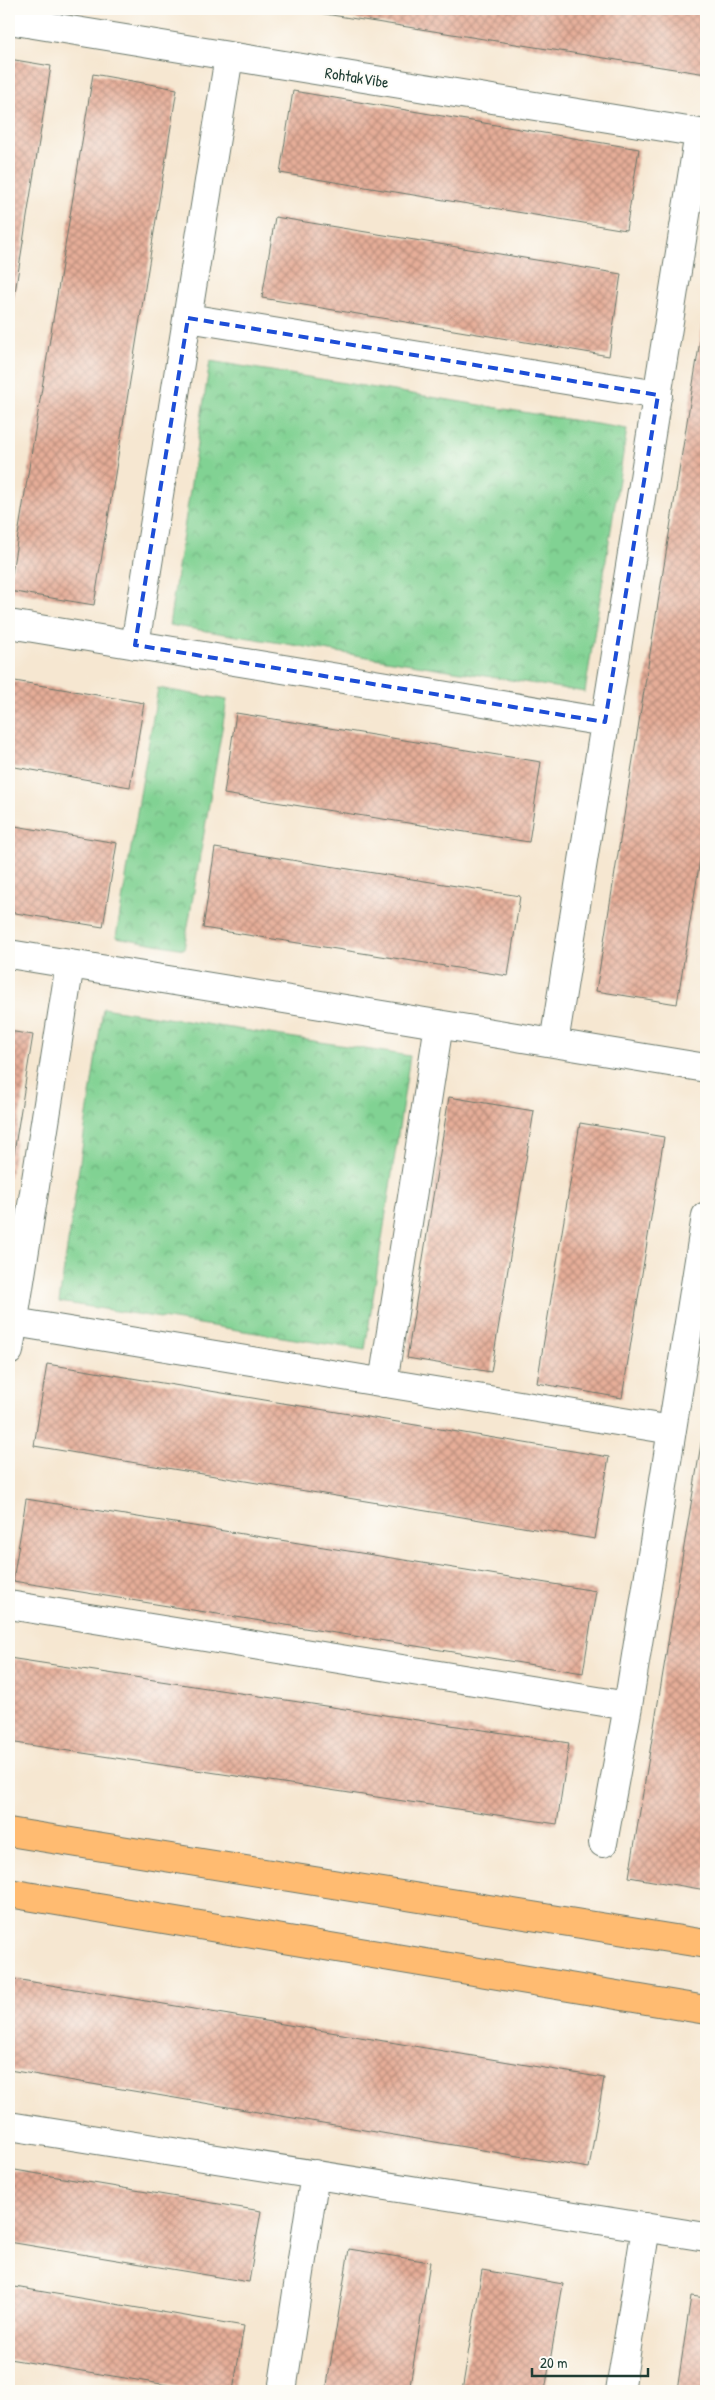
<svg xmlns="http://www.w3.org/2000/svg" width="715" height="2400" font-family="'Patrick Hand',sans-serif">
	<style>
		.park { fill: url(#park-crowns); stroke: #508864 }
		.building { fill: url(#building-cross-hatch) }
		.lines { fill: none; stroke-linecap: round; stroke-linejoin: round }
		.minor-casing { stroke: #6a786b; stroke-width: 30 }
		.major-casing { stroke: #6a786b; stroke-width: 30 }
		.minor { stroke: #fff; stroke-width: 28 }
		.major { stroke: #ffbb71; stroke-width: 28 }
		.marked { fill: none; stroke: #1d4ed8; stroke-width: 4; stroke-dasharray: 10 6; stroke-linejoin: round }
		.labels { text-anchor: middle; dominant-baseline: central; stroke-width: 4; stroke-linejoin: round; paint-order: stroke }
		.street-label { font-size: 16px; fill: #1f3d34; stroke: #fdfcf7 }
	</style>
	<defs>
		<pattern id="park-crowns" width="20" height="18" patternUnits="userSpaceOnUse" patternTransform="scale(1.25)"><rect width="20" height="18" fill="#81d293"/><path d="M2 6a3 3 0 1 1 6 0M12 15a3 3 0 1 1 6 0" fill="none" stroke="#69ac79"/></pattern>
		<pattern id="building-cross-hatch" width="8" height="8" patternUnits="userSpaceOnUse" patternTransform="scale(1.25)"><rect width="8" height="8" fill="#e6ad98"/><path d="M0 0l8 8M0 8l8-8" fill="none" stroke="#ba8e7d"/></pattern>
	</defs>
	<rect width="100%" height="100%" fill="#fdfcf7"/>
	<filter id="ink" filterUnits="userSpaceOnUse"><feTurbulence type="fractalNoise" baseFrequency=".02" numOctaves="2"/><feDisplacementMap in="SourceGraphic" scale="10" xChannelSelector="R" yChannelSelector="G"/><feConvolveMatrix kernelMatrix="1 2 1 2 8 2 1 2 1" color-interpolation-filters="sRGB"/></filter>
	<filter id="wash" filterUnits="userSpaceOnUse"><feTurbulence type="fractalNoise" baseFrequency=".0096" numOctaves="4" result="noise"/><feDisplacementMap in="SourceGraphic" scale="20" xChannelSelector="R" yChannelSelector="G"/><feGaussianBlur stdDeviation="1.12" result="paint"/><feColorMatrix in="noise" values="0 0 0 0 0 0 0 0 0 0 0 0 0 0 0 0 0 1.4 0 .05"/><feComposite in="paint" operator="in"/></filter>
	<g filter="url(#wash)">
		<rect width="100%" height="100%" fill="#f6e7d1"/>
		<path class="park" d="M210,361L627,429L585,692L169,625Z
			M158,688L227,700L184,949L116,937Z
			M103,1008L410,1056L365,1350L59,1302Z"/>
		<g id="blocks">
			<path class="building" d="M307,9H706V74L306,11Z
				M9,59L51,66L10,324H9Z
				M93,74L177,89L94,605L9,591Z
				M293,91L639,149L626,230L280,173Z
				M275,217L621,274L609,356L262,298Z
				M705,309L706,822L677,1004L596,991Z
				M9,680L144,703L130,787L9,766Z
				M236,713L541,762L529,842L224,794Z
				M9,825L117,843L103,927L9,912Z
				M215,848L520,896L508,976L203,928Z
				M9,1031L33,1035L10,1177H9Z
				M449,1097L534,1111L491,1372L407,1358Z
				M580,1123L664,1137L622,1398L537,1383Z
				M47,1364L609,1457L595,1539L34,1446Z
				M705,1420L706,1421V1890L629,1877Z
				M26,1499L596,1591L583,1673L13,1581Z
				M9,1658L569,1743L557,1824L9,1742Z
				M9,1978L604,2078L589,2168L9,2070Z
				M9,2169L261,2211L249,2282L9,2242Z
				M349,2249L430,2262L409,2391H326Z
				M482,2270L563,2284L545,2391H462Z
				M9,2286L244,2326L233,2391H204L9,2359Z
				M691,2296L706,2298V2391H677Z"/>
		</g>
	</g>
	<g filter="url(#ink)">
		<use href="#blocks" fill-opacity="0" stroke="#6a786b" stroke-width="1"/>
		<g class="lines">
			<g class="minor-casing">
				<path id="minor" d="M9,20L706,134
					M188,318L658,395
					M9,624L605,722
					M135,645L229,56
					M9,954L706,1068
					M554,1043L699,133
					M14,1322L672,1430
					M9,1351L70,964
					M383,1383L439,1024
					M9,1605L628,1706
					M603,1843L628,1706L706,1216
					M9,2126L706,2237
					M282,2391L315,2174
					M620,2391L646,2227"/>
			</g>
			<g class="major-casing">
				<path id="major" d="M9,1832L706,1944
					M9,1893L706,2010"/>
			</g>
			<use href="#minor" class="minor"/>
			<use href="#major" class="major"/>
		</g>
	</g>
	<path class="marked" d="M188,318L658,395L605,722L135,645Z"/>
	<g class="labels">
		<g class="street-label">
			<text transform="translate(357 77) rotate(9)">RohtakVibe</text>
		</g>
	</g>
	<rect width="715" height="2400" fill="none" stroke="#fdfcf7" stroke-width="30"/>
	<path d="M532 2368v8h116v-8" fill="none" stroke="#1f3d34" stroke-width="2.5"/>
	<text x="540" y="2368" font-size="15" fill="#1f3d34" stroke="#fdfcf7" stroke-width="4" paint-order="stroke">20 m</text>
</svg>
